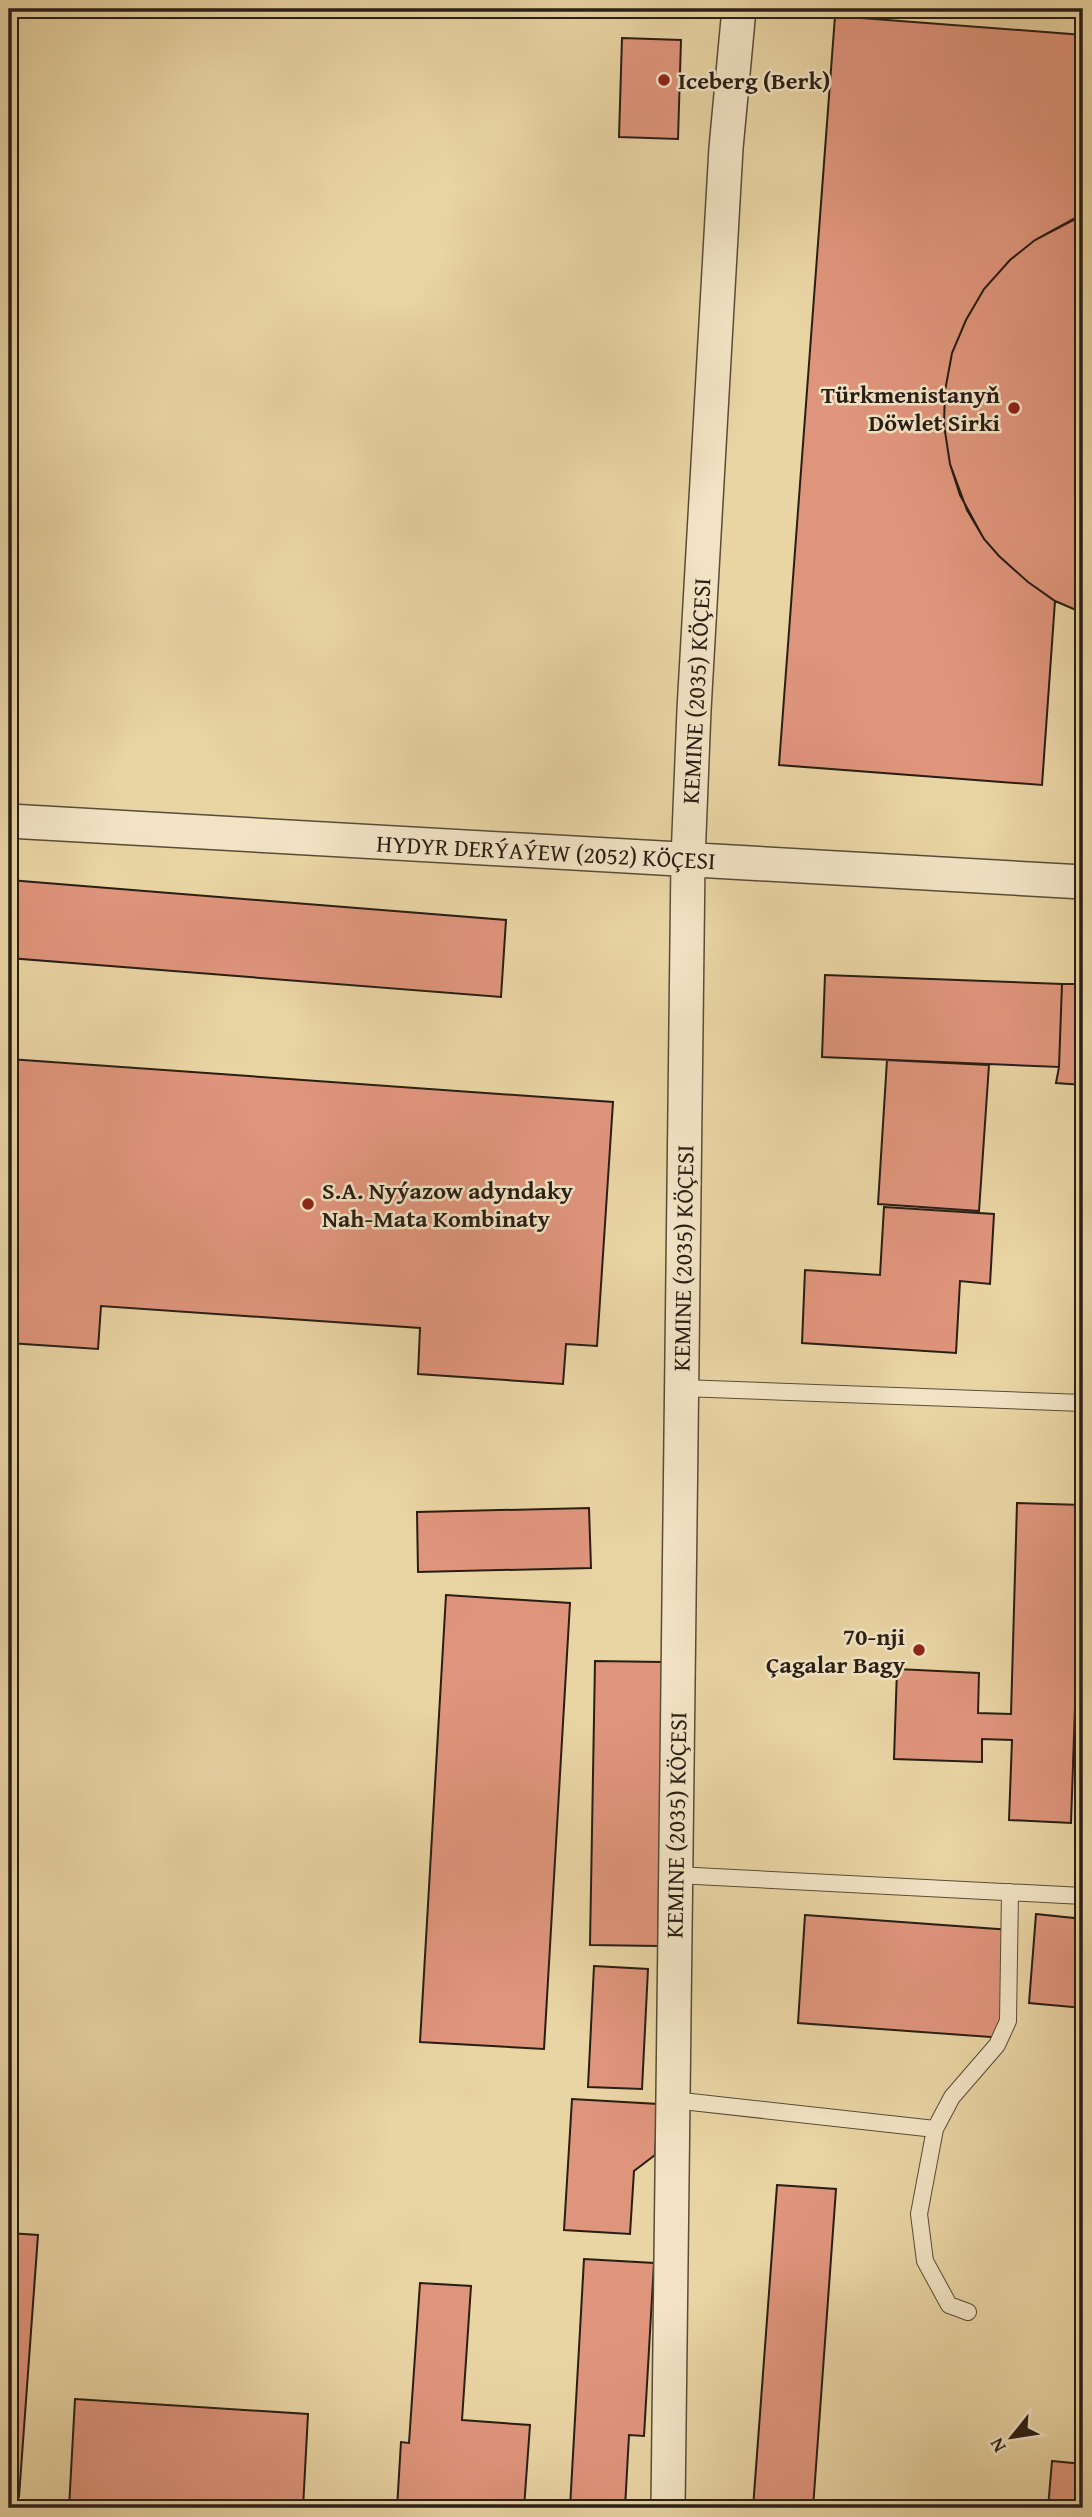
<svg xmlns="http://www.w3.org/2000/svg" width="1092" height="2517" font-family="'Gentium Book Plus',serif">
	<style>
		.building { fill: #df957c; stroke: #291e15; stroke-width: 2 }
		.lines { fill: none; stroke-linecap: round; stroke-linejoin: round }
		.lane-casing { stroke: #594c39; stroke-width: 18 }
		.street-casing { stroke: #594c39; stroke-width: 36 }
		.lane { stroke: #f1e3c4; stroke-width: 16 }
		.street { stroke: #f1e3c4; stroke-width: 33 }
		.poi-dot { fill: #8f2418; stroke: #f1e3c4; stroke-width: 2.5 }
		.labels { text-anchor: middle; dominant-baseline: central; stroke-width: 5; stroke-linejoin: round; paint-order: stroke }
		.poi-label { font-size: 24px; font-weight: bold; fill: #291e15; stroke: #f1e3c4; text-anchor: start }
		.street-label { font-size: 24px; fill: #291e15; stroke: #f1e3c4 }
	</style>
	<rect width="100%" height="100%" fill="#e9d4a4"/>
	<filter id="stains"><feTurbulence type="fractalNoise" baseFrequency=".00286" numOctaves="4"/><feColorMatrix values="0 0 0 0 .2 0 0 0 0 .09 0 0 0 0 .02 0 0 0 .5 -.17"/></filter>
	<radialGradient id="worn" r=".72"><stop offset=".6" stop-color="#630" stop-opacity="0"/><stop offset="1" stop-color="#630" stop-opacity=".3"/></radialGradient>
	<path class="building" d="M835,16L1083,35V150L1079,216L1035,240L1010,260L984,289L966,320L952,353L945,391L944,425L950,464L967,510L984,539L999,556L1028,582L1055,601L1042,785L779,765Z
		M622,38L681,40L678,139L619,137Z
		M1083,215V613L1055,601L1028,582L999,556L984,539L960,495L950,464L944,425L945,391L952,353L966,320L984,289L1010,260L1035,240Z
		M9,880L506,920L501,997L9,958Z
		M825,975L1062,984L1059,1067L822,1057Z
		M1062,984H1083V1085L1056,1083L1059,1067Z
		M9,1059L613,1102L597,1346L566,1344L563,1384L418,1374L420,1328L101,1306L98,1349L9,1343Z
		M887,1060L989,1065L979,1211L878,1204Z
		M884,1207L994,1214L990,1284L960,1281L956,1353L802,1343L805,1270L880,1275Z
		M1017,1503L1082,1505L1071,1823L1009,1820L1012,1740L982,1739V1762L894,1759L897,1669L979,1673L978,1713L1011,1714Z
		M589,1508L591,1568L418,1572L417,1512Z
		M446,1595L570,1603L544,2049L420,2042Z
		M595,1661L663,1662L658,1946L590,1945Z
		M1036,1914L1083,1919V2008L1029,2003Z
		M805,1915L1011,1930L1004,2038L798,2023Z
		M594,1966L648,1969L642,2089L588,2087Z
		M572,2099L658,2104L655,2155L634,2171L630,2234L564,2230Z
		M777,2185L836,2189L813,2508H753Z
		M9,2233L38,2235L19,2497L9,2496Z
		M584,2259L654,2263L644,2436L629,2435L625,2508H570Z
		M420,2283L471,2286L462,2420L530,2425L524,2508H397L401,2442L409,2443Z
		M75,2399L308,2414L303,2508H69Z
		M1052,2461L1083,2464V2508H1048Z"/>
	<g class="lines">
		<g class="lane-casing">
			<path id="lane" d="M682,1388L1083,1403
				M676,1875L1083,1896
				M673,2100L935,2129
				M968,2312L949,2305L925,2261L919,2214L935,2129L952,2097L997,2045L1008,2021L1010,1892"/>
		</g>
		<g class="street-casing">
			<path id="street" d="M9,821L1083,882
				M668,2508L688,860L694,710L726,148L739,9"/>
		</g>
		<use href="#lane" class="lane"/>
		<use href="#street" class="street"/>
	</g>
	<g class="poi-dot">
		<circle cx="664" cy="80" r="7"/>
		<circle cx="1014" cy="408" r="7"/>
		<circle cx="308" cy="1204" r="7"/>
		<circle cx="919" cy="1650" r="7"/>
	</g>
	<g class="labels">
		<g class="poi-label">
			<text x="678" y="80">Iceberg (Berk)</text>
			<text x="1000" y="394" text-anchor="end">Türkmenistanyň<tspan x="1000" dy="28">Döwlet Sirki</tspan></text>
			<text x="322" y="1190">S.A. Nyýazow adyndaky<tspan x="322" dy="28">Nah-Mata Kombinaty</tspan></text>
			<text x="905" y="1636" text-anchor="end">70-nji<tspan x="905" dy="28">Çagalar Bagy</tspan></text>
		</g>
		<g class="street-label">
			<text transform="translate(696 691) rotate(-87)">KEMINE (2035) KÖÇESI</text>
			<text transform="translate(546 852) rotate(3)">HYDYR DERÝAÝEW (2052) KÖÇESI</text>
			<text transform="translate(683 1258) rotate(-89)">KEMINE (2035) KÖÇESI</text>
			<text transform="translate(676 1825) rotate(-89)">KEMINE (2035) KÖÇESI</text>
		</g>
	</g>
	<rect width="1092" height="2517" fill="none" stroke="#e9d4a4" stroke-width="35"/>
	<rect x="10" y="10" width="1071" height="2496" fill="none" stroke="#291e15" stroke-width="3.5"/>
	<rect x="18" y="18" width="1057" height="2482" fill="none" stroke="#291e15" stroke-width="2"/>
	<g transform="translate(1012 2437) rotate(240)" stroke="#f1e3c4" stroke-width="5" paint-order="stroke">
	<path d="M0-5L12 26L0 18L-12 26Z" fill="#291e15"/>
	<text y="-10" font-size="19" font-weight="bold" text-anchor="middle" fill="#291e15">N</text>
	</g>
	<rect width="100%" height="100%" filter="url(#stains)"/>
	<rect width="100%" height="100%" fill="url(#worn)"/>
</svg>
